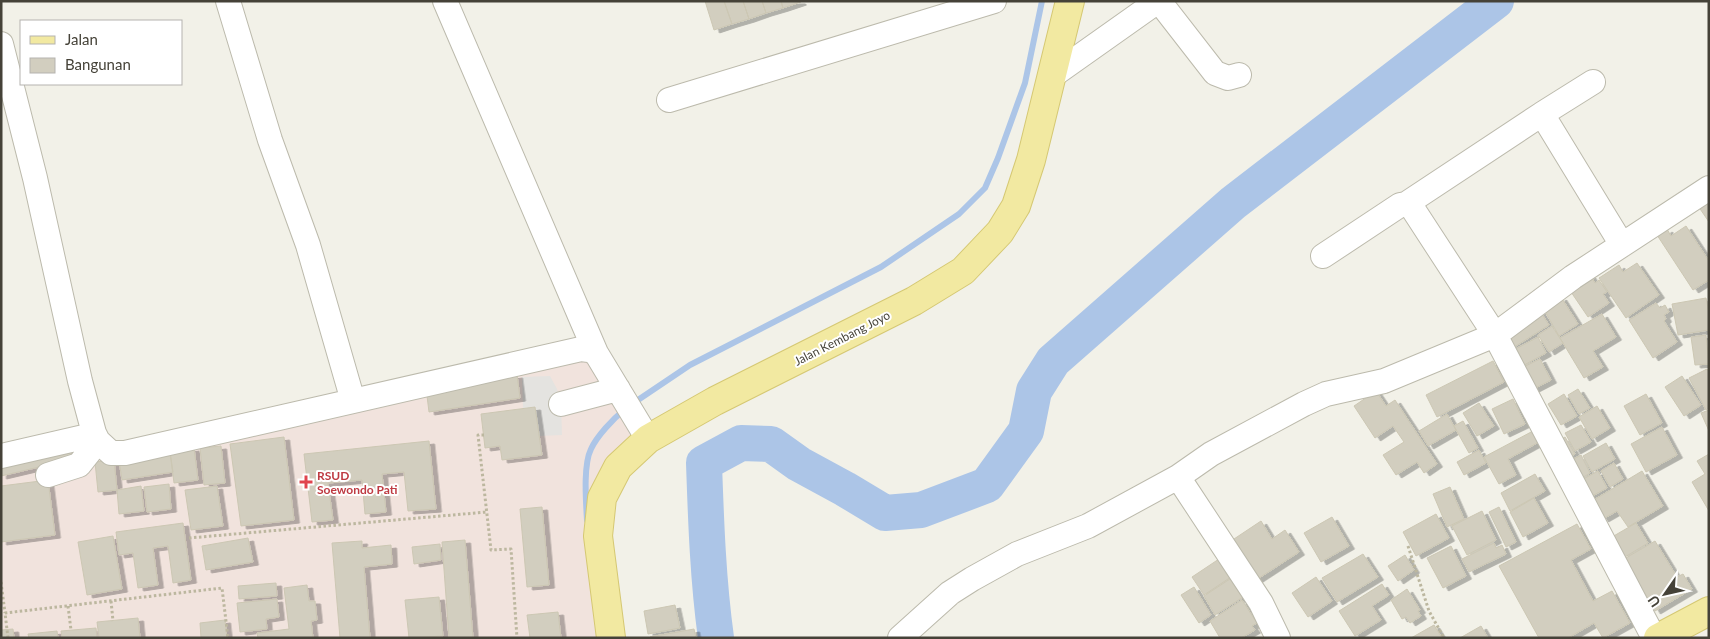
<svg xmlns="http://www.w3.org/2000/svg" width="1710" height="639" font-family="Lato,sans-serif">
	<style>
		.medical { fill: #f1e3dd }
		.parking { fill: #e4e3e0 }
		.lines { fill: none; stroke-linecap: round; stroke-linejoin: round }
		.stream { stroke: #acc5e7; stroke-width: 6 }
		.river { stroke: #acc5e7; stroke-width: 36 }
		.building { fill: #d2cebf; stroke: #ccc7b3; filter: url(#shadow) }
		.minor-casing { stroke: #bcbaac; stroke-width: 26 }
		.major-casing { stroke: #d5c873; stroke-width: 30 }
		.path { stroke: #bcb79f; stroke-width: 3; stroke-dasharray: 2.5 2.5; stroke-linecap: butt }
		.minor { stroke: #fff; stroke-width: 24 }
		.major { stroke: #f2e9a1; stroke-width: 28 }
		.health-dot { fill: #e0444e; stroke: #fff; stroke-width: 2 }
		.labels { text-anchor: middle; dominant-baseline: central; stroke-width: 4; stroke-linejoin: round; paint-order: stroke }
		.street-label { font-size: 12px; fill: #454238; stroke: #fff }
		.health-label { font-size: 12px; font-weight: bold; fill: #be3a42; stroke: #fff; text-anchor: start }
	</style>
	<defs>
		<filter id="shadow"><feDropShadow dx="5.5" dy="3" stdDeviation="0" flood-color="#0004"/></filter>
	</defs>
	<rect width="100%" height="100%" fill="#f2f1e8"/>
	<path class="medical" d="M581,349L648,439L602,498L611,638H1V444L104,448Z"/>
	<path class="parking" d="M550,376L557,389L561,404L562,435L539,436L535,407L523,409L522,377Z"/>
	<g class="lines">
		<path class="stream" d="M632,404L690,365L881,267L959,214L985,188L998,158L1025,83L1042,1
			M587,520C586,502 583,465 591,449C597,436 613,419 624,410"/>
		<path class="river" d="M716,638C708,580 706,522 704,463L741,443L771,444L799,464L845,489L885,513L921,510L987,485L1026,431L1034,391L1053,361L1233,203L1496,1"/>
	</g>
	<path class="building" d="M705,1H724L732,24L714,30Z
		M724,1H743L749,19L732,24Z
		M743,1H762L766,13L749,19Z
		M762,1H781L783,8L766,13Z
		M781,1H800L801,2L783,8Z
		M1709,193V222L1694,200Z
		M1686,226L1709,261V280L1693,290L1657,235L1667,229L1671,236Z
		M1637,263L1659,295L1626,318L1599,278L1619,265L1623,272Z
		M1590,275L1595,283L1599,280L1607,292L1603,294L1609,303L1588,317L1569,289Z
		M1561,297L1578,324L1559,336L1543,308Z
		M1706,298L1709,312V330L1678,335L1672,304Z
		M1656,303L1660,308L1665,305L1669,312L1664,315L1666,319L1664,321L1677,342L1653,358L1629,320Z
		M1540,311L1549,325L1508,351L1498,336Z
		M1602,314L1616,337L1593,351L1603,367L1584,378L1560,338Z
		M1552,326L1563,343L1549,352L1538,335Z
		M1706,335L1709,364L1695,365L1691,337Z
		M1538,337L1546,353L1517,369L1508,353Z
		M1540,359L1551,380L1526,393L1515,371Z
		M1493,361L1504,382L1437,417L1426,395Z
		M1707,369L1709,372V408L1706,410L1689,378Z
		M517,375L520,398L429,412L426,388Z
		M1682,376L1701,405L1684,416L1665,387Z
		M1578,389L1590,408L1579,414L1568,395Z
		M1376,391L1386,406L1395,400L1437,464L1424,473L1417,462L1396,475L1383,455L1404,442L1393,426L1375,438L1354,406Z
		M1564,394L1577,416L1561,425L1548,404Z
		M1646,394L1662,423L1640,435L1624,406Z
		M1513,399L1525,424L1504,434L1492,409Z
		M1479,403L1494,426L1477,436L1463,413Z
		M1597,406L1610,428L1592,439L1579,417Z
		M535,407L542,455L502,460L500,446L485,448L481,414Z
		M1709,410V431L1701,413Z
		M1447,414L1456,430L1428,446L1419,431Z
		M1463,421L1478,448L1469,453L1454,426Z
		M1581,425L1591,442L1575,451L1565,433Z
		M1662,427L1677,455L1646,472L1631,444Z
		M1533,431L1539,442L1508,459L1516,475L1499,484L1484,457Z
		M284,437L294,520L241,526L230,444Z
		M1565,437L1575,454L1562,461L1553,444Z
		M429,441L436,509L408,511L404,472L382,474L386,512L365,514L362,480L328,483L333,520L312,522L304,454Z
		M1606,443L1615,459L1592,472L1583,456Z
		M69,446L73,459L1,476V463Z
		M221,446L225,483L204,485L200,448Z
		M194,448L198,480L174,483L170,452Z
		M1479,450L1486,463L1464,475L1457,462Z
		M170,452L173,472L122,480L119,460Z
		M1709,454V511L1692,482L1705,474L1697,461Z
		M1581,455L1590,473L1574,483L1564,464Z
		M114,460L117,490L98,492L95,462Z
		M1614,463L1623,479L1610,487L1601,471Z
		M1598,471L1607,488L1583,501L1574,484Z
		M1642,471L1663,506L1628,527L1617,511L1603,519L1592,501Z
		M1535,474L1545,491L1510,511L1501,493Z
		M48,480L55,535L1,542V486Z
		M169,484L171,509L147,512L144,487Z
		M141,486L144,511L119,514L117,490Z
		M217,486L223,526L191,530L185,490Z
		M1450,487L1464,519L1447,527L1433,494Z
		M1534,498L1548,523L1523,537L1510,512Z
		M542,507L549,585L527,587L520,509Z
		M1499,507L1516,542L1506,547L1489,512Z
		M1482,511L1496,540L1467,555L1452,526Z
		M1436,514L1449,538L1416,556L1403,532Z
		M1332,517L1349,546L1321,562L1304,533Z
		M1261,521L1272,539L1285,530L1299,552L1256,580L1231,541Z
		M183,523L191,580L173,583L168,546L153,548L158,585L138,588L133,553L119,555L116,532Z
		M1636,523L1648,543L1625,557L1612,537Z
		M1577,524L1591,549L1571,560L1593,601L1612,591L1630,623L1603,638L1594,623L1568,638H1539L1499,566Z
		M113,536L122,589L87,595L78,542Z
		M248,538L253,562L206,570L202,546Z
		M465,540L473,638H449L442,542Z
		M362,541V548L391,545L392,564L364,567L370,638H340L332,543Z
		M1655,541L1677,577L1683,574L1692,589L1655,611L1624,559Z
		M1494,543L1496,548L1502,545L1506,554L1469,572L1462,559Z
		M440,544L441,560L414,564L412,547Z
		M1451,546L1466,576L1443,588L1427,558Z
		M1363,554L1378,577L1337,602L1322,578Z
		M1405,555L1414,570L1398,581L1388,566Z
		M1222,557L1234,575L1204,595L1192,577Z
		M1236,575L1248,594L1215,615L1204,596Z
		M1316,577L1332,601L1308,617L1292,593Z
		M276,583L277,596L239,599L238,586Z
		M1382,584L1389,595L1372,606L1381,620L1355,636L1339,611Z
		M307,585L309,601H315L317,620L311,621L313,638H258L257,633L289,629L284,588Z
		M1194,587L1211,615L1199,623L1181,595Z
		M1407,589L1420,610L1418,611L1421,616L1410,623L1406,617L1402,619L1391,600Z
		M439,597L443,636L409,638L405,600Z
		M277,599L279,617L266,619L267,629L240,632L237,603Z
		M1242,600L1257,623L1252,626L1255,630L1241,638H1220L1210,621Z
		M675,605L680,628L648,634L644,611Z
		M558,612L561,638H530L527,615Z
		M138,618L140,638H99L97,622Z
		M225,620L227,638H201L200,623Z
		M1434,625L1442,638H1411Z
		M1481,626L1488,638H1460Z
		M96,628L97,638H62L61,631Z
		M13,629L14,638H1V630Z
		M694,629L696,638L650,637Z
		M57,631L58,638H29L28,634Z"/>
	<g class="lines">
		<g class="minor-casing">
			<path id="minor" d="M228,1L270,140L308,245L353,401
				M445,1L596,353L648,439
				M1159,1L1215,73L1228,78L1239,75
				M1,44L35,178L80,381L94,433L98,441L111,453H125L581,349L589,350L596,353
				M1052,76L1158,1
				M669,100L994,1
				M1542,114L1593,82
				M1406,204L1542,114L1622,245
				M1323,256L1400,205L1406,204L1411,206L1495,335L1654,638
				M561,404L618,389
				M1,456L84,437
				M48,475L79,465L98,441
				M1178,477L1261,603L1278,638
				M900,638L950,593L972,579L1017,554L1088,526L1178,477L1211,454L1304,404L1326,394L1384,381L1495,335L1573,277L1709,188"/>
		</g>
		<g class="major-casing">
			<path id="major" d="M611,638L598,536L602,498L618,467L648,439L715,401L914,301L963,271L1000,232L1016,206L1031,160L1070,1
				M1658,638L1709,611"/>
		</g>
		<path class="path" d="M484,435H478L491,550L511,549L517,638
			M189,538L487,512
			M1408,546L1429,611L1444,638
			M1,582L5,613
			M111,601L113,621
			M68,606L71,630
			M8,638L5,613L222,588L228,638"/>
		<use href="#minor" class="minor"/>
		<use href="#major" class="major"/>
	</g>
	<path class="health-dot" d="M303.5 474.5h5v5h5v5h-5v5h-5v-5h-5v-5h5z"/>
	<g class="labels">
		<g class="street-label">
			<text transform="translate(842 338) rotate(-27)">Jalan Kembang Joyo</text>
		</g>
		<g class="health-label">
			<text x="317" y="475">RSUD<tspan x="317" dy="14">Soewondo Pati</tspan></text>
		</g>
	</g>
	<rect width="1710" height="639" fill="none" stroke="#454238" stroke-width="5"/>
	<rect x="20" y="20" width="162" height="65" fill="#ffffff" stroke="#b5b3af"/>
	<rect x="30" y="36" width="25" height="8" fill="#f2e9a1" stroke="#b5b3af"/>
	<text x="65" y="45" font-size="15" fill="#454238">Jalan</text>
	<rect x="30" y="58" width="25" height="15" fill="#d2cebf" stroke="#b5b3af"/>
	<text x="65" y="70" font-size="15" fill="#454238">Bangunan</text>
	<g transform="translate(1665 594) rotate(236)" stroke="#ffffff" stroke-width="4" paint-order="stroke">
	<path d="M0-4L9 19L0 12L-9 19Z" fill="#454238"/>
	<text y="-8" font-size="14" font-weight="bold" text-anchor="middle" fill="#454238">U</text>
	</g>
</svg>
